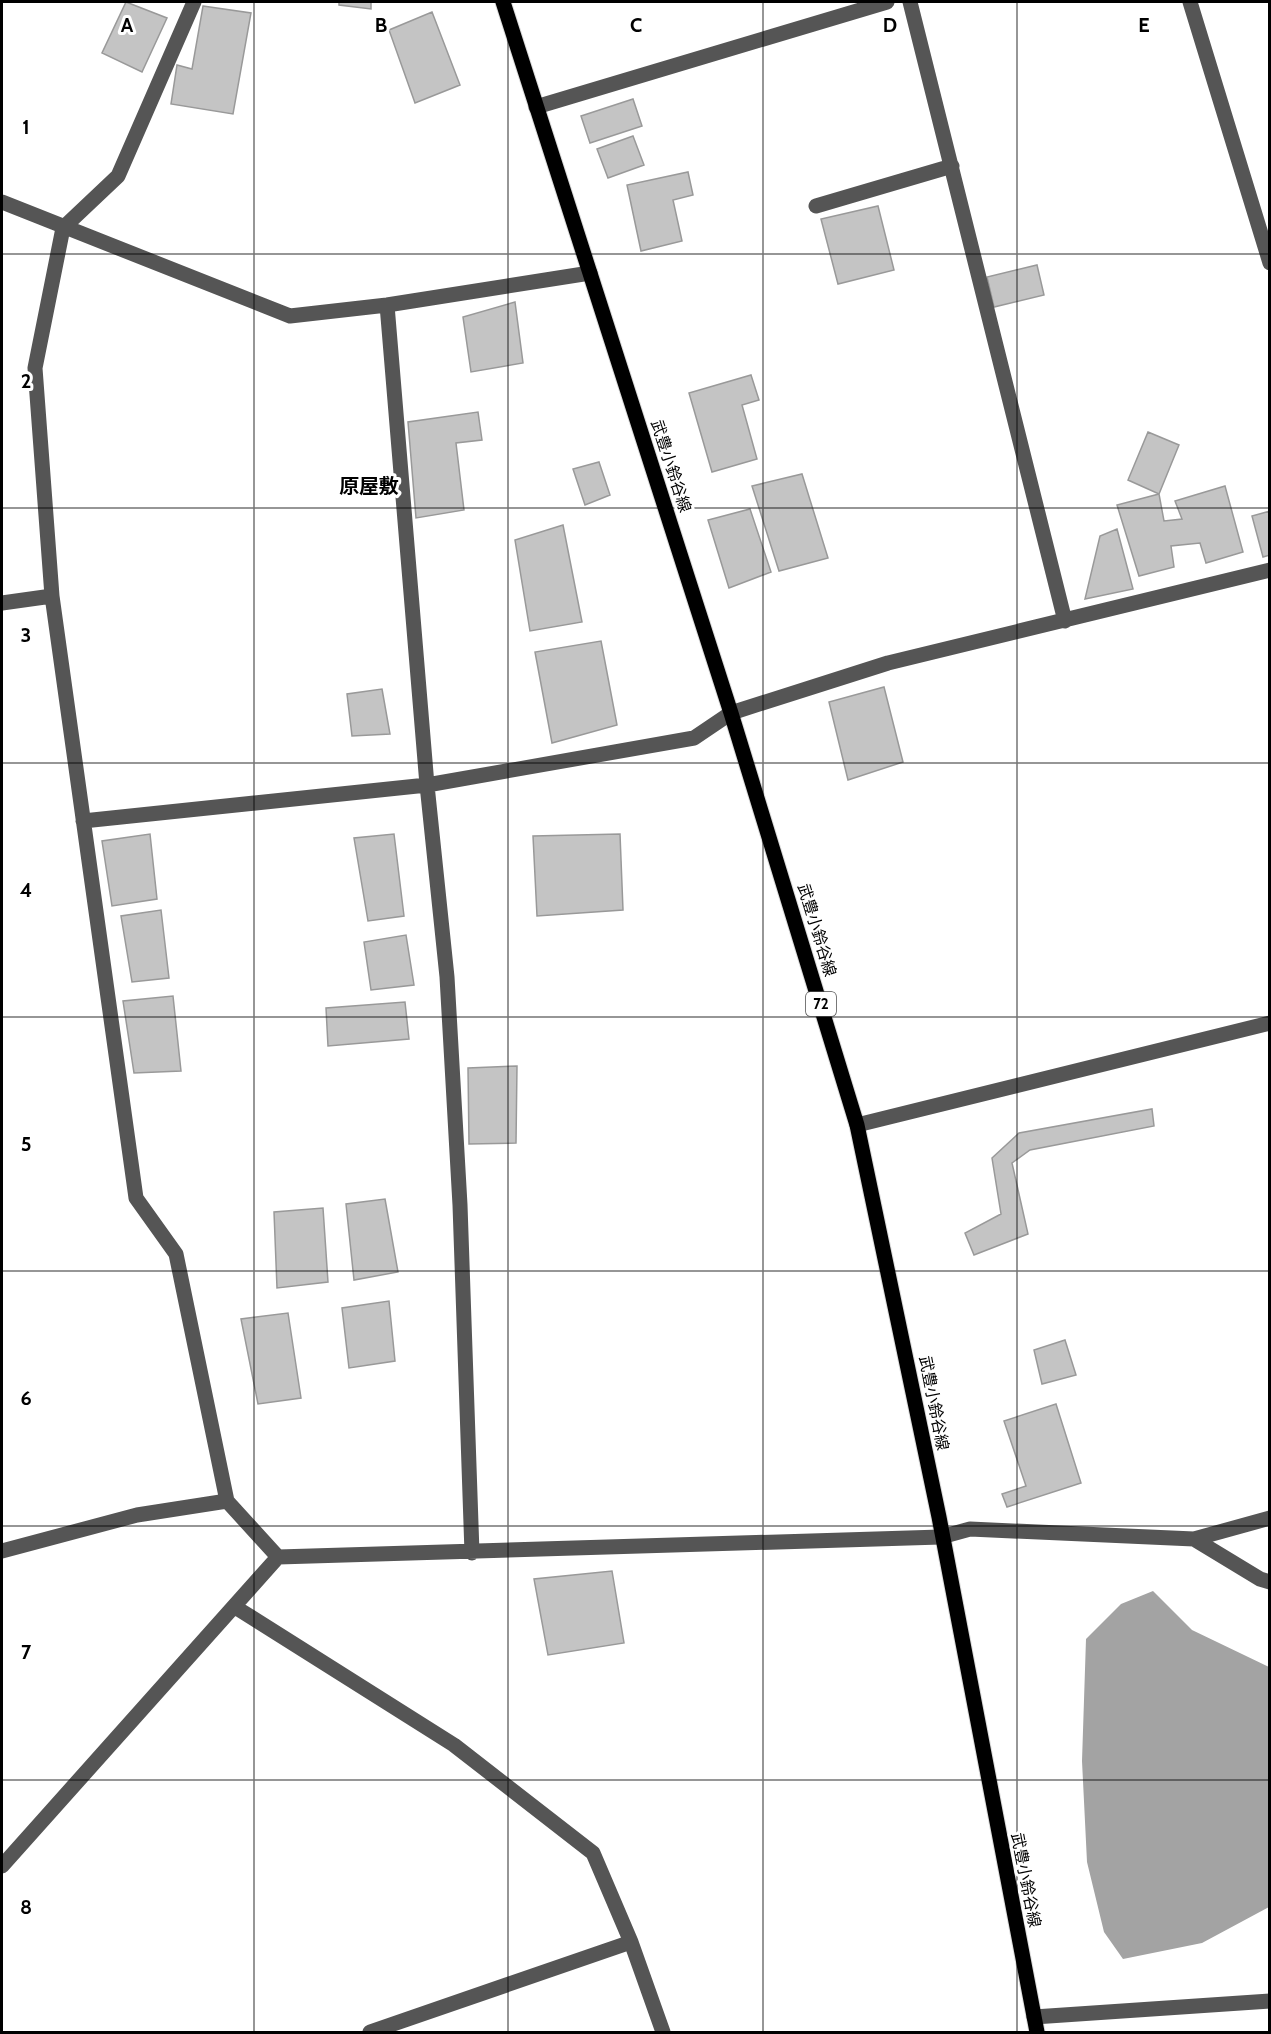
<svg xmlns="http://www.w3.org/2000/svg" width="1271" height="2034" font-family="Cabin,'Noto Sans JP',sans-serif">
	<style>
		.water { fill: #a3a3a3 }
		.building { fill: #c4c4c4; stroke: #999; stroke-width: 1.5 }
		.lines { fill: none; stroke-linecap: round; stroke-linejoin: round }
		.major-casing { stroke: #dbdbdb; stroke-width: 17 }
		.minor { stroke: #555; stroke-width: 15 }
		.major { stroke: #000; stroke-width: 15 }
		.grid { fill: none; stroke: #000; stroke-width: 1.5; stroke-opacity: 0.55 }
		.labels { text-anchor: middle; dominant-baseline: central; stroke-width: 6; stroke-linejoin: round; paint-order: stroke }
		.shield { fill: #fff; stroke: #4c4c4c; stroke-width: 1.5 }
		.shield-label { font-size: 15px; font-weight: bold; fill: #000 }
		.street-label { font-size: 16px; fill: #000; stroke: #fff }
		.quarter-label { font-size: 20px; font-weight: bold; fill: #000; stroke: #fff }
		.grid-label { font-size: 20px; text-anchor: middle; font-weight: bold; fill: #000; stroke: #fff; stroke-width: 6; stroke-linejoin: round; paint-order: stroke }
	</style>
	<rect width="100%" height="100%" fill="#fff"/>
	<path class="water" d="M1153,1591L1192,1630L1269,1667V1907L1202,1943L1123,1959L1104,1932L1087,1862L1082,1761L1086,1639L1121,1604Z"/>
	<path class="building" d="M126,2L167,18L142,72L102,53Z
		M339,2H371V9L339,5Z
		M203,6L251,13L233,114L171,104L177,65L192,69Z
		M432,12L460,85L415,103L389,30Z
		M633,99L642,126L590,143L581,116Z
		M633,136L644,165L608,178L597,149Z
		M688,172L693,195L673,200L682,241L641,251L627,185Z
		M878,206L894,270L838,284L821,219Z
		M1037,265L1044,295L994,307L987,277Z
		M515,302L523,363L471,372L463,317Z
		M751,375L759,400L742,405L757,459L712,472L689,393Z
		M478,412L482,440L456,443L464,510L416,518L408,422Z
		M1148,432L1179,445L1159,494L1128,480Z
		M599,462L610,495L585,505L573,469Z
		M802,474L828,558L779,571L752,486Z
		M1225,486L1243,552L1206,563L1200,543L1171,546L1174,567L1139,576L1117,505L1159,494L1164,521L1182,519L1175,501Z
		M750,509L771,572L729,588L708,520Z
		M1270,511V555L1263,557L1252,516Z
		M563,525L582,622L530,631L515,540Z
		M1117,529L1133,589L1085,599L1100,536Z
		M601,641L617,725L552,743L535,652Z
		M884,687L903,762L848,780L829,702Z
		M382,689L390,734L352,736L347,694Z
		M150,834L157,899L112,906L102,841Z
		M394,834L404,916L368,921L354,838Z
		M620,834L623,910L537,916L533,836Z
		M161,910L169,978L132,982L121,916Z
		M406,935L414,985L371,990L364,942Z
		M173,996L181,1071L134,1073L123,1001Z
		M405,1002L409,1039L328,1046L326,1008Z
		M517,1066L516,1143L469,1144L468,1068Z
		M1152,1109L1154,1126L1030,1150L1012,1163L1028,1234L974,1255L965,1233L1001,1214L992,1158L1019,1133Z
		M385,1199L398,1272L354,1280L346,1204Z
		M323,1208L328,1282L277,1288L274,1212Z
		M389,1301L395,1361L349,1368L342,1308Z
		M288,1313L301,1398L258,1404L241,1319Z
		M1065,1340L1076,1375L1042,1384L1034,1350Z
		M1056,1404L1081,1483L1007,1507L1002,1494L1026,1486L1004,1421Z
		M612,1571L624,1643L548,1655L534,1579Z"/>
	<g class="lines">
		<g class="major-casing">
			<path id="major" d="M503,2L731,713L857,1125L939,1517L1037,2032"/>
		</g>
		<path class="minor" d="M194,2L118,176L63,228L35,368L52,596L136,1198L176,1254L227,1501L278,1557
			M910,2L1065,621
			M1190,2L1270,263
			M536,107L887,2
			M2,202L290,316L387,305L590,273
			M816,206L952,166
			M387,305L427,785L447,977L460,1205L472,1553
			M2,603L52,596
			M83,821L427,785L694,738L731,713L888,663L1270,570
			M857,1125L1270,1023
			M1194,1539L1260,1579L1270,1582
			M2,1551L137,1515L227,1501
			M235,1607L454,1745L593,1853L631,1942L663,2032
			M2,1866L278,1557L941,1537L970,1529L1194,1539L1270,1518
			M1034,2017L1270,2001
			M370,2032L631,1942"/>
		<use href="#major" class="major"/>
	</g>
	<path class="grid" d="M254,2V2032M508,2V2032M763,2V2032M1017,2V2032M2,254H1270M2,508H1270M2,763H1270M2,1017H1270M2,1271H1270M2,1526H1270M2,1780H1270"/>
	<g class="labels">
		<rect class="shield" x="806" y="992" width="30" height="24" rx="4.5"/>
		<g class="shield-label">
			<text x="821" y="1004">72</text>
		</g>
		<g class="street-label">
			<text transform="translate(671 466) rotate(72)">武豊小鈴谷線</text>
			<text transform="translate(817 930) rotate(73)">武豊小鈴谷線</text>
			<text transform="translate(934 1403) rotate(79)">武豊小鈴谷線</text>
			<text transform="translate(1026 1880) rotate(79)">武豊小鈴谷線</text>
		</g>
		<g class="quarter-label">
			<text x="369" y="486">原屋敷</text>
		</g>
	</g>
	<g class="grid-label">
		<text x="127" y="32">A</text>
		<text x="381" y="32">B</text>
		<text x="636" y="32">C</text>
		<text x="890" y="32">D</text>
		<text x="1144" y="32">E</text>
		<text x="26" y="134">1</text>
		<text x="26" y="388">2</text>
		<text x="26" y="642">3</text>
		<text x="26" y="897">4</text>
		<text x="26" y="1151">5</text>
		<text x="26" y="1405">6</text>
		<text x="26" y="1659">7</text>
		<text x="26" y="1914">8</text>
	</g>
	<rect width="1271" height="2034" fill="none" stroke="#000000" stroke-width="6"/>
</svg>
